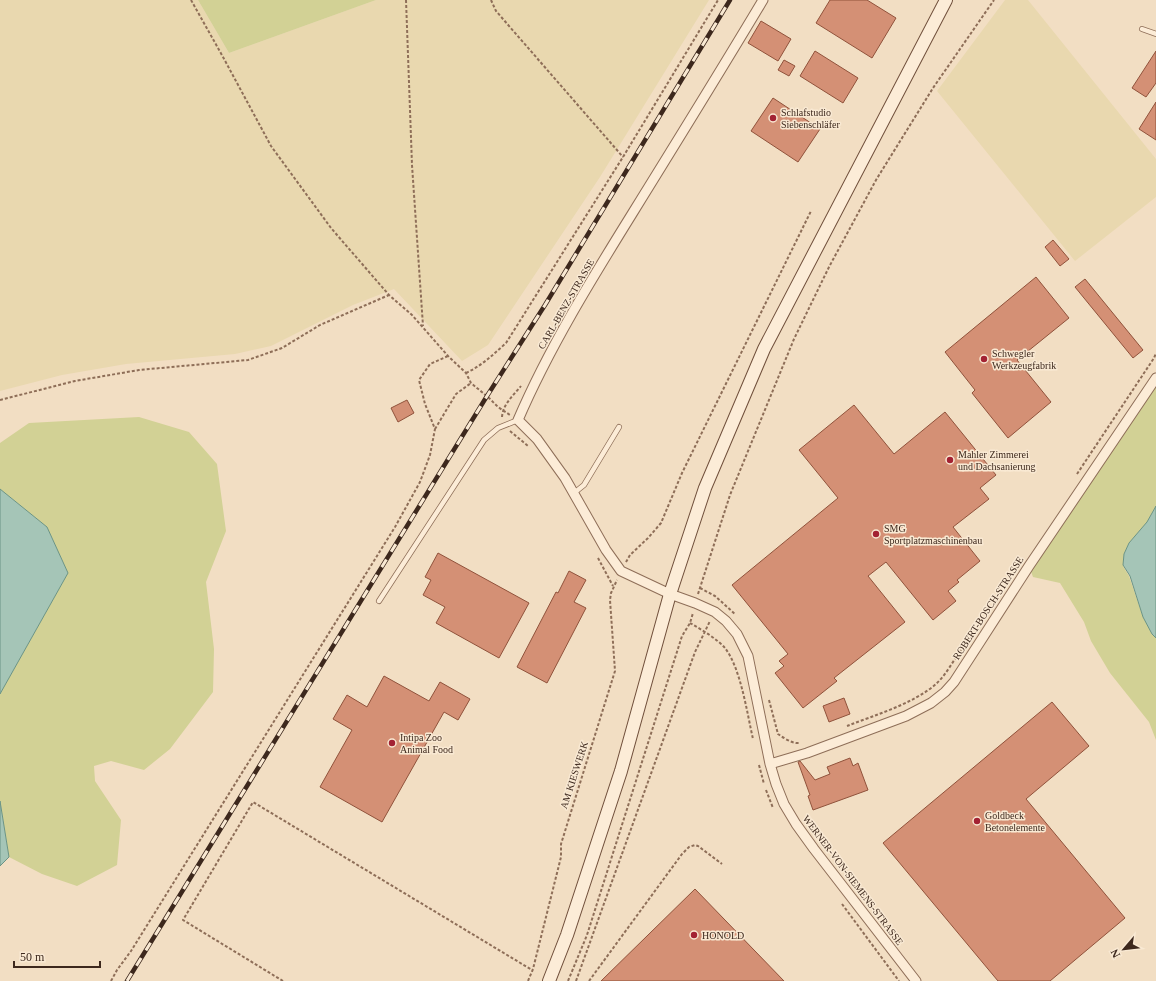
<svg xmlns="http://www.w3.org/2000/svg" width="1156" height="981" font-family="'Times New Roman',serif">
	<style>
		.farmland { fill: #e9d8af }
		.green { fill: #d2d195 }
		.water { fill: #a5c5b7; stroke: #6b9485 }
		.building { fill: #d49075; stroke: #90523b }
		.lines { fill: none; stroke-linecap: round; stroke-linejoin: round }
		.lane-casing { stroke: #8e6e58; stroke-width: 6 }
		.street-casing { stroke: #8e6e58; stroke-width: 11 }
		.secondary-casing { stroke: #704f3b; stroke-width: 14 }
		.path { stroke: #8e6e58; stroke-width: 2; stroke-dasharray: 3 2; stroke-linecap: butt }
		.lane { stroke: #fcecd7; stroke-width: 4.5 }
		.street { stroke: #fcecd7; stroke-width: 9 }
		.secondary { stroke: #fcecd7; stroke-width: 12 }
		.rail-casing { stroke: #3d281d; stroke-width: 4.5 }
		.rail { stroke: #f9e9d3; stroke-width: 3; stroke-dasharray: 9; stroke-linecap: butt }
		.poi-dot { fill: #a32233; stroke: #f9e9d3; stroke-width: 1.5 }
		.labels { text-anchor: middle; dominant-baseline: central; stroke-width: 3; stroke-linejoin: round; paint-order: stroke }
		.poi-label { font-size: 10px; fill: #3d281d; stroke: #f9e9d3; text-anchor: start }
		.street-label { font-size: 10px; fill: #3d281d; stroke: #f9e9d3 }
	</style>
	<rect width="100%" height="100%" fill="#f2dec3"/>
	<path class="farmland" d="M0,0H198L229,53L376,0H709L600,177L488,345L462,361L394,289L353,305L271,346L235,354L126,364L62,375L0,391Z
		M1005,0H1028L1156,159V197L1075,261L937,91Z"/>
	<path class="green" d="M198,0H376L229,53Z
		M1156,378V506L1147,522L1129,543L1124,554L1123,566L1129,576L1143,617L1152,634L1156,638V740L1149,722L1110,673L1091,641L1084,622L1060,583L1033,577L1029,566Z
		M139,417L189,432L217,464L226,531L206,582L214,649L213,692L170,749L144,770L111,761L94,766L95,781L121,820L117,865L77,886L42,874L9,857L0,801V694L68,573L47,527L0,489V443L29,423Z"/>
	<path class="water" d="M0,489L47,527L68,573L0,694Z
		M1156,506V638L1152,634L1143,617L1130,576L1123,565L1124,554L1129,543L1147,522Z
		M0,801L9,857L0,866Z"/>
	<path class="building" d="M830,0H867L896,18L872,58L816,23Z
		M761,21L791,39L778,61L748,43Z
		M815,51L858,78L843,103L800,76Z
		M1156,51V83L1146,97L1132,88Z
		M784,60L795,66L789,76L778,70Z
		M773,98L820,129L798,162L751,131Z
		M1156,102V140L1139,129Z
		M1053,240L1069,259L1060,266L1045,247Z
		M1036,277L1069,318L1017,360L1051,402L1008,438L972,393L975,390L945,352Z
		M1085,279L1143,350L1133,358L1075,287Z
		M407,400L414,413L398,422L391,408Z
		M854,405L894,454L945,412L996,475L980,488L989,499L953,527L980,561L957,580L959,582L948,591L956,601L933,620L886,562L868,576L905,622L834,678L837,681L803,708L775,673L784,666L779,661L788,654L732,585L838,498L799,450Z
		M438,553L529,603L499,658L436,623L445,607L423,595L431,580L425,577Z
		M569,571L586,580L574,602L586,608L547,683L517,667L556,592L558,593Z
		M384,676L429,701L440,682L470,699L458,720L444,712L382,822L320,787L352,730L333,719L347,695L367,707Z
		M844,698L850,714L829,722L823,706Z
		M1052,702L1089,746L1026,799L1125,918L1050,981H998L883,843Z
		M850,758L853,766L858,763L868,790L813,810L808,796L810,795L798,762L800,761L815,780L830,774L827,767Z
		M695,889L784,981H601Z"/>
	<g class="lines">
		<g class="lane-casing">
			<path id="lane" d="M1142,29L1156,34
				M574,493L584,485L619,427
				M379,601L484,440L498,428L518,420"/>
		</g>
		<g class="street-casing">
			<path id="street" d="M763,0C720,72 676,143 632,214C591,280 549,348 518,420L537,439L565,478L606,550L621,571L670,594L695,603L715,612L726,621L737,634L748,656L770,764L776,784L784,804L796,824L814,849L916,981
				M770,764L807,753L906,716L931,703L945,692L954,682L978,645L1029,566L1156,378"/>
		</g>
		<g class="secondary-casing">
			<path id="secondary" d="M549,981L567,935L621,771L670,594L705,488L764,349L946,0"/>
		</g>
		<path class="path" d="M191,0L223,57L271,146L331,228L389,295L412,315L448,356L466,373L471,383L489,398L498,407L510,415
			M406,0L412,165L423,326
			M491,0L496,11L623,157
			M466,373C481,366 493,355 506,343L623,157L718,0
			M0,400L75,381L139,370L248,360L282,348L320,325L389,295
			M502,417C503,404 513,396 521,386
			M435,429L456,394L471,383
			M510,431L528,446
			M1077,474L1154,358L1156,353
			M598,558L613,586
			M626,562L630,555L648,538L661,523L682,473L811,211
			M700,588L715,596L735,614
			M698,594L730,495L794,339L829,267L876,180L933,88L994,0
			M690,623C702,630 716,638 725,648C741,669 747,713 753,739
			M769,700L778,734C784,738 792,744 800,743
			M847,726C875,715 913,704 936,684C946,675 953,661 961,650
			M759,765L764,784
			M766,790L773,808
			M842,904L899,981
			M111,981L117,970L131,951L395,527L420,482L430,455L435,429L425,404L419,380L430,364L448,356
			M283,981L183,920L253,802L532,970
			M528,981L533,969L561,857V844L615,671L610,600L611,593L617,580
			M568,981L587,935L682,636L690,623L693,613
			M576,981L695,652L710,621
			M589,981L682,854L689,847L695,845L698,846L722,864"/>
		<use href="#lane" class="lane"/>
		<use href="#street" class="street"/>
		<use href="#secondary" class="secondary"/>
		<g class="rail-casing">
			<path id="rail" d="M127,981L487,396L545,305L730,0"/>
		</g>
		<use href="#rail" class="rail"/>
	</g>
	<g class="poi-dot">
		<circle cx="773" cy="118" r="4"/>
		<circle cx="984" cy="359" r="4"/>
		<circle cx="950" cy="460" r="4"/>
		<circle cx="876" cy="534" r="4"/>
		<circle cx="392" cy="743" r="4"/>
		<circle cx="977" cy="821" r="4"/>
		<circle cx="694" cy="935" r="4"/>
	</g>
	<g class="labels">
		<g class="poi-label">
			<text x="781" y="112">Schlafstudio<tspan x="781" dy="12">Siebenschläfer</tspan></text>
			<text x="992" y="353">Schwegler<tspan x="992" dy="12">Werkzeugfabrik</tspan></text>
			<text x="958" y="454">Mahler Zimmerei<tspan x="958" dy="12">und Dachsanierung</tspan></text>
			<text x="884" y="528">SMG<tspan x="884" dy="12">Sportplatzmaschinenbau</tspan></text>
			<text x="400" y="737">Intipa Zoo<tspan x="400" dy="12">Animal Food</tspan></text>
			<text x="985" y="815">Goldbeck<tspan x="985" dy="12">Betonelemente</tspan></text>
			<text x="702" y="935">HONOLD</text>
		</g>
		<g class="street-label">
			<text transform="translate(566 304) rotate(-60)">CARL-BENZ-STRASSE</text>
			<text transform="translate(988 608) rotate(-57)">ROBERT-BOSCH-STRASSE</text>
			<text transform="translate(574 775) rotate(-72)">AM KIESWERK</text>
			<text transform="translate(853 880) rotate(53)">WERNER-VON-SIEMENS-STRASSE</text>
		</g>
	</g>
	<g transform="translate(1124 949) rotate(242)" stroke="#f9e9d3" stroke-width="3" paint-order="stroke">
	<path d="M0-3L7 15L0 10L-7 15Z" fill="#3d281d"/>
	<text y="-6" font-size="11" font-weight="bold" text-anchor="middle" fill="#3d281d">N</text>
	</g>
	<path d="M14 961v6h86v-6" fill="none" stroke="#3d281d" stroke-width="2"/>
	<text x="20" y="961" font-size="12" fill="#3d281d" stroke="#f9e9d3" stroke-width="3" paint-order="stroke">50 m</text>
</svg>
